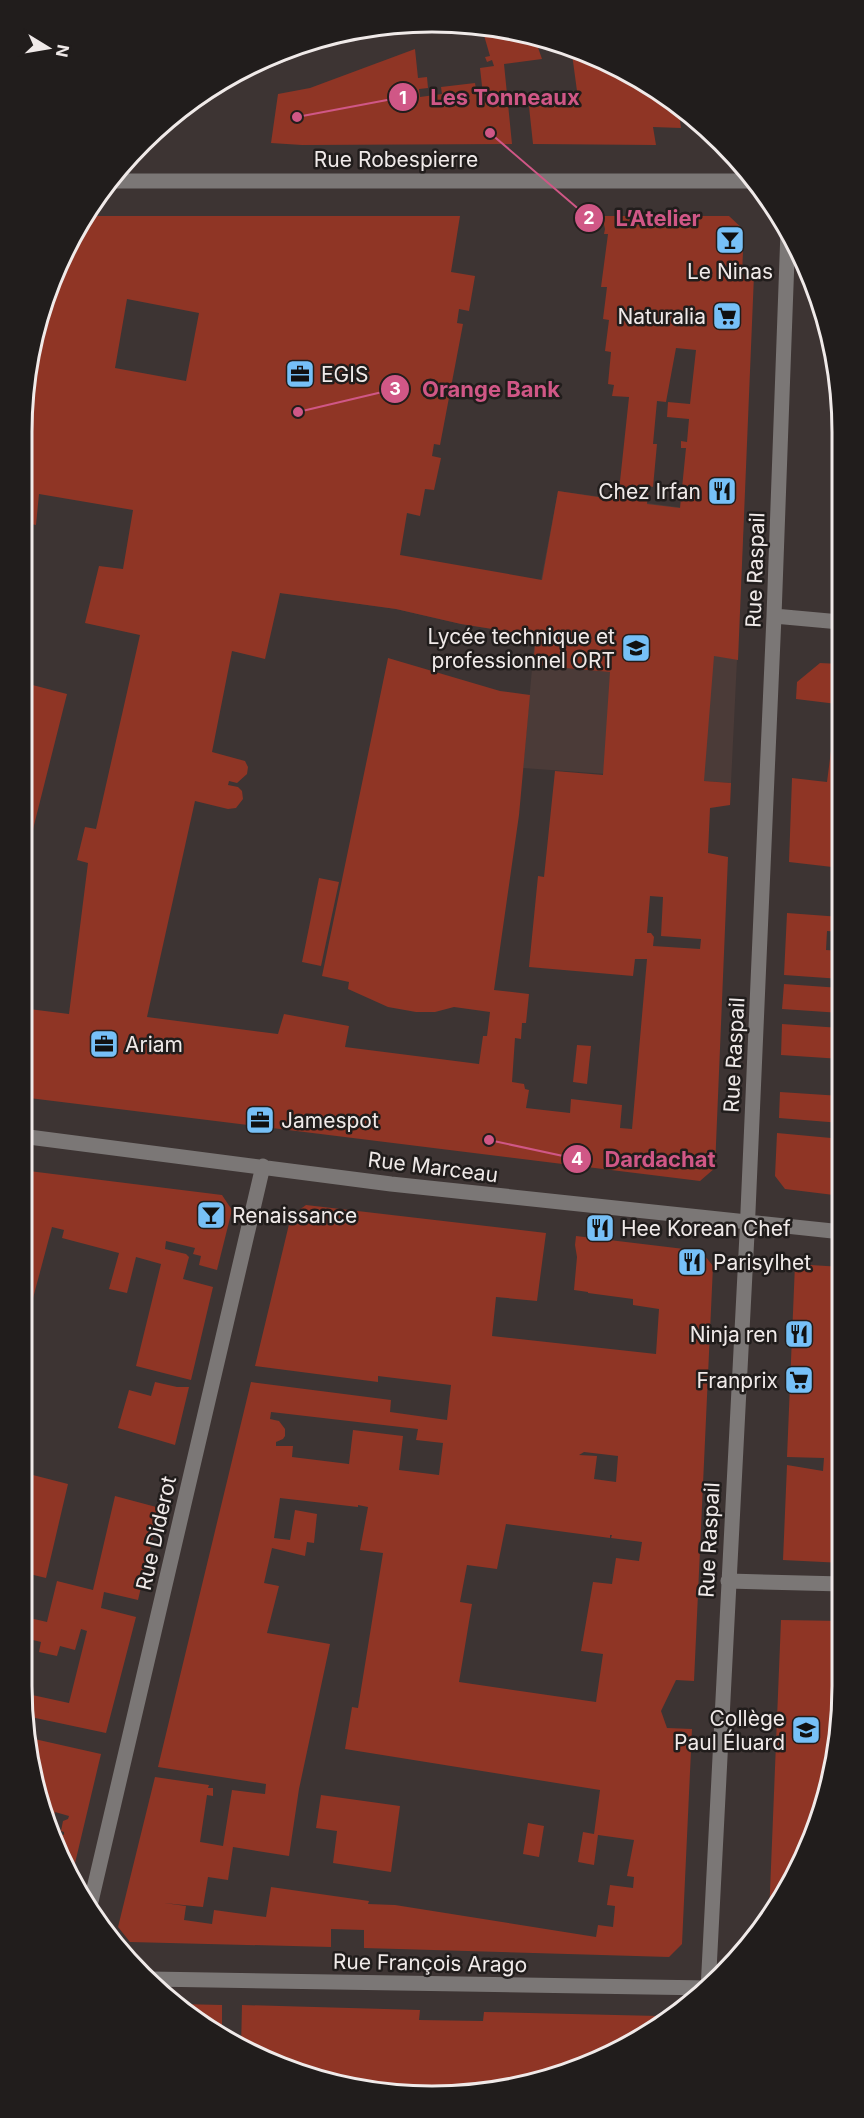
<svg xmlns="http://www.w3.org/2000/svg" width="864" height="2118" font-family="Inter,sans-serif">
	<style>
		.built { fill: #4b3b38 }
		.building { fill: #8f3525; fill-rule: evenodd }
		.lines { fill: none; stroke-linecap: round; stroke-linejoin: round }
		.minor { stroke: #7b7776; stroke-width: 15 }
		.labels { text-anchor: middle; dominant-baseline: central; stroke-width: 5; stroke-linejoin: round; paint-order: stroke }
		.street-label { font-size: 21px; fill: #f0eae9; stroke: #211d1c }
		.poi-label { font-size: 21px; fill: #f0eae9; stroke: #211d1c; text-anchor: end }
		.rim { fill: none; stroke: #f0eae9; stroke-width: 3 }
		.leader { fill: none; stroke: #d05786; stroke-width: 2 }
		.callout-dot { fill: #d05786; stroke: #211d1c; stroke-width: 2 }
		.mark-label { font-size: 18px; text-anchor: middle; font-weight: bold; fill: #fff }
		.callout-label { font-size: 22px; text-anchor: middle; font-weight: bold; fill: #d05786; stroke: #211d1c; stroke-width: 5; stroke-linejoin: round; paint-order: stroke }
	</style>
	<rect width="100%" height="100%" fill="#3d3433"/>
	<path class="built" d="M558,491L744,516L731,783L523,768L535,636L461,624L396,609L280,593L541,580Z"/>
	<path class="building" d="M485,24L534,36L542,59L504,64L512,144L302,145L271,143L278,94L310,88L415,49L418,78L427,77L428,88L419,89L420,97L442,94L441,87L475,83L477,96L483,95L480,68L494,66L492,60L487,62L485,57L490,56L481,25Z
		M584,53L661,90L678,106L681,128L653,127L656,145L533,144L528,97L577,91L572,54Z
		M708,132L716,139L722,144L710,145Z
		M83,216H460L451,272L475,276L469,311L459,309L457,323L463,324L440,445L434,444L432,456L441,458L434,490L425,489L420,516L407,513L400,555L542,580L558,491L618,500L629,397L612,396L614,385L608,384L611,352L605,351L609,320L603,319L607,287H601L608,234H604L605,229L602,216H729L744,230L742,274L754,275L738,660L714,656L704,781L731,783L730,805L710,808L708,853L728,857L715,1168L700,1181L21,1097V1008L69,1014L88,863L77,860L85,827L96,829L140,635L85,623L99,566L123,569L133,510L39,494L36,525L21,522V432L43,300L76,227ZM127,299L199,313L186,381L115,368ZM676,348L696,350L690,404L668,402L667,417L689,419L687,442L681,441V448H686L680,508L647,504L649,486L653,487L657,444H653L657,401L666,402ZM280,593L396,609L461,624L536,636L533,665L610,672L603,775L555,771L544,877L538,876L529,967L633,976L635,959H647L632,1129L620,1128L622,1105L571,1099L570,1113L526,1108L529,1090L525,1089L524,1084L512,1082L515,1038L521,1039L522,1023H526L529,994L494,990L519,815L530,695L500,691L388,658L322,976L349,982L348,989L388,1007L416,1012H435L454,1007L490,1012L487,1036H483L479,1064L345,1047L349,1026L284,1014L278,1034L147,1017L195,801L228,809L236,808L243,799L242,791L238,787L228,785L229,781L237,783L247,774L248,767L245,761L212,752L232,651L265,659ZM650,896L663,897L661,936L701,939L700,949L653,946L654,937L651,933H647Z
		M21,557L30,560L22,598H21Z
		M820,663L840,664L841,868L789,862L792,778L827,782L837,704L796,699L797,682Z
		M21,682L67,694L26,857L21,856V719L23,711L21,710Z
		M319,878L339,882L321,966L302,962Z
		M787,913L841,917V932L827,931L826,950L841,951V979L784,975Z
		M784,984L841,988V1013L782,1009Z
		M782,1024L841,1028V1059L781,1055Z
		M577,1045L591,1046L587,1084L573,1082Z
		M780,1092L841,1096V1123L779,1118Z
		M777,1133L842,1139V1196L785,1189L775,1176Z
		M21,1170L222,1195L232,1210L217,1270L199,1265L201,1256L193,1254L195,1248L166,1241L165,1249L186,1254L189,1257L183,1279L213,1287L191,1380L136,1366L161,1264L136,1257L127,1293L109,1289L119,1253L62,1238L64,1230L52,1227L21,1343Z
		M306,1205L546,1233L537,1301L496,1297L492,1336L656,1354L659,1309L633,1305V1299L588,1293V1292L574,1290L577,1257L575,1245L576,1236L701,1251L713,1266L694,1681L676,1680L661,1711L667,1728L692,1729L682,1944L669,1957L364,1948V1930L331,1929V1947L130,1942L118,1927L155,1777L209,1785L208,1788H213V1796L207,1795L200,1842L206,1843L223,1846L232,1790L265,1794L266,1784L158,1767L251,1382L391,1400L390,1412L447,1420L451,1385L378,1376V1382L255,1366L291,1216ZM271,1412L418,1429L416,1440L443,1443L439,1475L399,1470L403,1436L353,1430L349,1464L292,1457L293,1446H276V1442L283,1439L285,1436V1429L279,1421L270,1419ZM584,1452L618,1456L616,1482L594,1479L597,1456L579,1455ZM280,1498L358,1507V1505L368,1507L360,1550L383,1553L358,1708L352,1707L345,1749L600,1790L594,1834L583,1832L578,1862L594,1865L598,1835L634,1840L627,1876L634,1877L633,1888L610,1885L607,1905L615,1906L613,1927L598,1925L596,1937L395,1905L368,1904L369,1901L271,1887L266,1917L214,1910L212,1924L184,1920L186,1906L164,1903L203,1907L208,1877L228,1880L233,1847L289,1856L299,1789L330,1644L267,1633L279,1586L264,1583L272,1548L305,1556L307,1542L314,1543L317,1514L295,1510L290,1540L274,1538ZM506,1524L610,1538V1535H612L611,1538L642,1542L639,1561L616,1558L612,1584L593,1582L581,1651L603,1654L596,1702L459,1682L472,1604L460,1602L467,1565L497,1569Z
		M795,1264L842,1267L843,1563L783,1560L787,1465L823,1471L824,1458L787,1457Z
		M155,1382L177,1387H189L175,1445L118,1428L129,1390L151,1396Z
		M25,1473L68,1484L46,1578L21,1572V1486Z
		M115,1496L160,1508L138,1600L104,1592L101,1608L136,1617L106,1733L26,1716L21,1686L25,1687L23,1693L69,1703L87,1631L81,1629L75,1650L60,1646L57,1656L39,1652L41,1642L21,1637V1616L47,1622L57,1581L93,1590Z
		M781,1620L843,1621V1686L821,1818L769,1916Z
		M30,1738L101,1754L71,1880L43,1818ZM55,1812L69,1816L68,1819L63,1821L61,1831L64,1832V1835L50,1832Z
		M321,1795L400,1806L391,1872L333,1863L337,1831L316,1828Z
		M528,1823L544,1826L539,1857L523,1854Z
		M180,2004L222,2005V2038L202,2021Z
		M242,2005L420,2010L419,2020L483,2021L484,2012L659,2016L664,2023L638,2042L512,2089L378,2093L300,2075L241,2049Z"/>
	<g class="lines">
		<path class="minor" d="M226,78L295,49L344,32
			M109,181H755
			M774,616L840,622
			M21,1136L391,1184L842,1232
			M728,1581L843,1584
			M89,1910L263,1166
			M150,1979L709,1988
			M708,1990L747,1234L774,616L788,231"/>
	</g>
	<defs>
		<g id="bar-square" transform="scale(1.5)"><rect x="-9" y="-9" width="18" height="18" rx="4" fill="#76c0f7" stroke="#211d1c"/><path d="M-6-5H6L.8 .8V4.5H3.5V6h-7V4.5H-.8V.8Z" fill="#111"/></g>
		<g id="supermarket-square" transform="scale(1.5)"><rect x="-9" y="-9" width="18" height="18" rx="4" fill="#76c0f7" stroke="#211d1c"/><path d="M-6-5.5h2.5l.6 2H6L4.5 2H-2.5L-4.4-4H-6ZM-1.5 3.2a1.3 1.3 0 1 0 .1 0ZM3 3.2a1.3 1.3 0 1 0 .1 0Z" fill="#111"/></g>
		<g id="office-square" transform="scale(1.5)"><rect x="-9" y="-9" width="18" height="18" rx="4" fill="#76c0f7" stroke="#211d1c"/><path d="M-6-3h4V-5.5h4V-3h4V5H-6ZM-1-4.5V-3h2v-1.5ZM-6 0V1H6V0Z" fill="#111"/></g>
		<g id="restaurant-square" transform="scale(1.5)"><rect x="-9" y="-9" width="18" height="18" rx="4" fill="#76c0f7" stroke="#211d1c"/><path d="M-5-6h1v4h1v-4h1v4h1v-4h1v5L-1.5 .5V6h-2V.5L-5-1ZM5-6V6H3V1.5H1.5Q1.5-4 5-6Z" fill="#111"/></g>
		<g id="school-square" transform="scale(1.5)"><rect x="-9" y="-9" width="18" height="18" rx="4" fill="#76c0f7" stroke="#211d1c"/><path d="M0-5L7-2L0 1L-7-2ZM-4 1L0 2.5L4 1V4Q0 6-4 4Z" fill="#111"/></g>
	</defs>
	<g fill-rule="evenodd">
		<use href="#bar-square" x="730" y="240"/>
		<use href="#supermarket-square" x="727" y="316"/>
		<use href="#office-square" x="300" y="374"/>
		<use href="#restaurant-square" x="722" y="491"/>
		<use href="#school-square" x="636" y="648"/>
		<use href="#office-square" x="104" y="1044"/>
		<use href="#office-square" x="260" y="1120"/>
		<use href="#bar-square" x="211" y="1215"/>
		<use href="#restaurant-square" x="600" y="1228"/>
		<use href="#restaurant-square" x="692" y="1262"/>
		<use href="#restaurant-square" x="799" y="1334"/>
		<use href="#supermarket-square" x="799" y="1380"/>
		<use href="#school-square" x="806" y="1730"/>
	</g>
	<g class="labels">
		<g class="street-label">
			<text x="396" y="159">Rue Robespierre</text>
			<text transform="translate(755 570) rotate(-88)">Rue Raspail</text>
			<text transform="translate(734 1055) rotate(-87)">Rue Raspail</text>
			<text transform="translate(433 1167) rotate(7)">Rue Marceau</text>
			<text transform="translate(156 1533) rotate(-77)">Rue Diderot</text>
			<text transform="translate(709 1540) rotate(-87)">Rue Raspail</text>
			<text transform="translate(430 1963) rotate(1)">Rue François Arago</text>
		</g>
		<g class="poi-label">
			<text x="730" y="271" text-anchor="middle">Le Ninas</text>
			<text x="706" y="316">Naturalia</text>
			<text x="321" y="374" text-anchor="start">EGIS</text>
			<text x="701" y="491">Chez Irfan</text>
			<text x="615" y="636">Lycée technique et<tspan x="615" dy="24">professionnel ORT</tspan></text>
			<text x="125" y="1044" text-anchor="start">Ariam</text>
			<text x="281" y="1120" text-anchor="start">Jamespot</text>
			<text x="232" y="1215" text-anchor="start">Renaissance</text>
			<text x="621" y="1228" text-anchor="start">Hee Korean Chef</text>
			<text x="713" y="1262" text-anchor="start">Parisylhet</text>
			<text x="778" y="1334">Ninja ren</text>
			<text x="778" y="1380">Franprix</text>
			<text x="785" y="1718">Collège<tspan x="785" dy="24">Paul Éluard</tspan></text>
		</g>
	</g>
	<path d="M0 0H864V2118H0ZM432 32H432A400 400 0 0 1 832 432V1686A400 400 0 0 1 432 2086H432A400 400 0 0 1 32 1686V432A400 400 0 0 1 432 32Z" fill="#211d1c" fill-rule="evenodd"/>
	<path class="rim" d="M432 32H432A400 400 0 0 1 832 432V1686A400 400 0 0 1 432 2086H432A400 400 0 0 1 32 1686V432A400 400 0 0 1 432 32Z"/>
	<path class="leader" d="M297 117L403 97M490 133L589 218M298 412L395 389M489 1140L577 1159"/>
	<g class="callout-dot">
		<circle cx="297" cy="117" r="6"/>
		<circle cx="490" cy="133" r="6"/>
		<circle cx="298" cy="412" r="6"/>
		<circle cx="489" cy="1140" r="6"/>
		<circle cx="403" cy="97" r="15"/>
		<circle cx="589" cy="218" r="15"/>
		<circle cx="395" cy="389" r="15"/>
		<circle cx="577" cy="1159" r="15"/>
	</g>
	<g class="mark-label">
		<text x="403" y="104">1</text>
		<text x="589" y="224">2</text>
		<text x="395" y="395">3</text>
		<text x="577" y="1165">4</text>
	</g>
	<g class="callout-label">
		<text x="505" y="105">Les Tonneaux</text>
		<text x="658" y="226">L’Atelier</text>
		<text x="491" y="397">Orange Bank</text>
		<text x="660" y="1167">Dardachat</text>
	</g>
	<g transform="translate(48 48) rotate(101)" stroke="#211d1c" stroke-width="4.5" paint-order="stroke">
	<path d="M0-4.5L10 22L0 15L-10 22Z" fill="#f0eae9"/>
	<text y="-9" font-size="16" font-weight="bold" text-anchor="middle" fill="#f0eae9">N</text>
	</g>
</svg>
